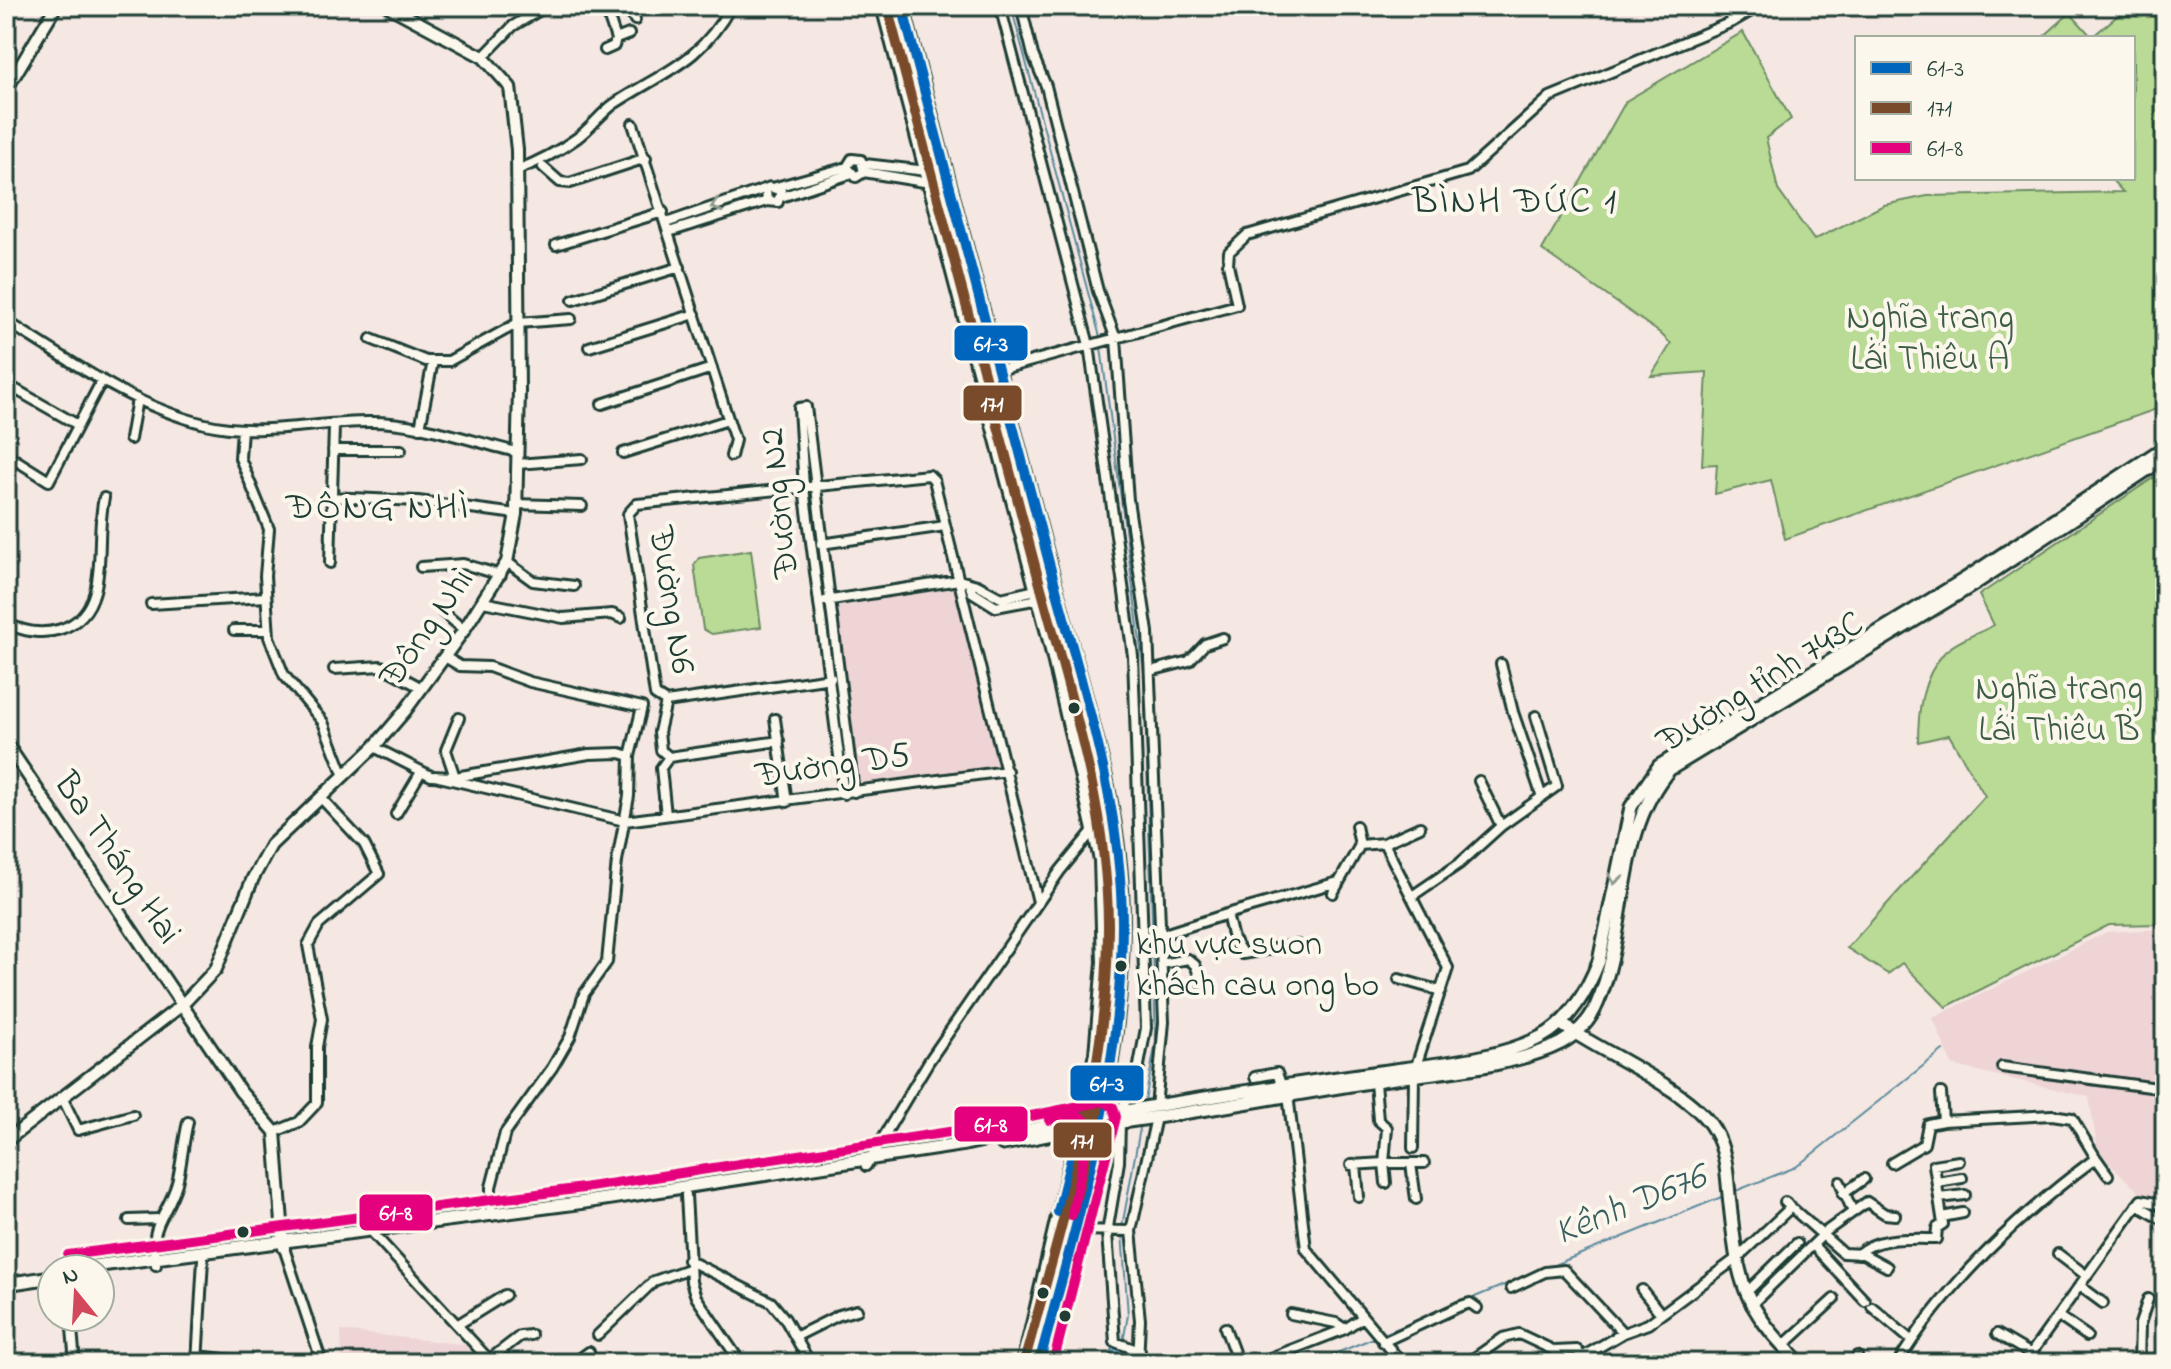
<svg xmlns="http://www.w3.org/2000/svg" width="2171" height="1369" font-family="'Indie Flower',sans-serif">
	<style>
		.built { fill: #eed4d5 }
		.green { fill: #b9db95; stroke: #6c8c64; stroke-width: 2 }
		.water { fill: #87c0e5; stroke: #5d8c9e; stroke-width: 2 }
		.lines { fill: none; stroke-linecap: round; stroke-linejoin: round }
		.stream { stroke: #5d8c9e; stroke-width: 2 }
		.minor-casing { stroke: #1f3d34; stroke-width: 14 }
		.tertiary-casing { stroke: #1f3d34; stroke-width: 16 }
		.secondary-casing { stroke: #1f3d34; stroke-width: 17 }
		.trunk-casing { stroke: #1f3d34; stroke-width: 18 }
		.minor { stroke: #fbf7ec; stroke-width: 8 }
		.tertiary { stroke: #fbf7ec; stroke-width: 10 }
		.secondary { stroke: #fbf7ec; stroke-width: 11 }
		.trunk { stroke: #fbf7ec; stroke-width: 12 }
		.bus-1-casing { stroke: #fbf7ec; stroke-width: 16 }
		.bus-2-casing { stroke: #fbf7ec; stroke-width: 16 }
		.bus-3-casing { stroke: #fbf7ec; stroke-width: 16 }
		.bus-1 { stroke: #0065bd; stroke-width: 10 }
		.bus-2 { stroke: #7a4b2a; stroke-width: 10 }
		.bus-3 { stroke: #e5007d; stroke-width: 10 }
		.oneway { stroke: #8d9a90 }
		.bus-dot { fill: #1f3d34; stroke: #fbf7ec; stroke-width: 3 }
		.labels { text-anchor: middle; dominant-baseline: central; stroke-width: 8; stroke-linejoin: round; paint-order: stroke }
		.bus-label { font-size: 34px; fill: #1f3d34; stroke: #fbf7ec; text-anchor: start }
		.park-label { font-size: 36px; fill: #3e5d47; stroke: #fbf7ec }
		.street-label { font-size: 36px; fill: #1f3d34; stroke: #fbf7ec }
		.neighbourhood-label { font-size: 38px; letter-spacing: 2px; fill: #1f3d34; stroke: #fbf7ec }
		.water-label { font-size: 38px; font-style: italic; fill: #395e60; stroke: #fbf7ec }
		.line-badge { stroke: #fbf7ec; stroke-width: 3 }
		.badge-label { font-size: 22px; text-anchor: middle; font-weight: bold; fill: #fff }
	</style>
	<rect width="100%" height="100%" fill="#f5e7e2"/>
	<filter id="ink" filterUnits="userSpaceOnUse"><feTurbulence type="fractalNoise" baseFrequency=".0125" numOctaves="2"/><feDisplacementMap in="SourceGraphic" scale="16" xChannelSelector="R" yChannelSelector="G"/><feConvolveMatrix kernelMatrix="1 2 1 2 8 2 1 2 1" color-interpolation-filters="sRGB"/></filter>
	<g filter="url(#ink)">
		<path class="built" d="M952,588L957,593L997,765L853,784L829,608Z
			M2165,929V1202L2140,1193L2098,1152L2089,1097L1952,1065L1933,1018L2107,932Z
			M341,1331L469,1345L467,1363H342Z"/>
		<path class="green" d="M2129,6H2165V406L1785,539L1771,480L1715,494L1717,464L1702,465L1707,372L1651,376L1671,344L1660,333L1542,250L1626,101L1743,32L1791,119L1766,138L1778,190L1814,240L1884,205L1927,196L2123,192L2110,178H2133V38H2042L2070,13L2092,37Z
			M2165,470V924L2109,925L1946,1007L1902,963L1888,974L1847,948L1985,796L1949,735L1918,742C1918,710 1922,678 1944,653C1955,641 1980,633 1994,625L1979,595Z
			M751,550L761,627L712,634L703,629L694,565L699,558Z"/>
		<path class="water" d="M1116,1343L1132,1347L1129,1363H1105Z"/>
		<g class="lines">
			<path class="stream" d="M1011,6L1100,337
				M1101,347L1144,672L1156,1042L1145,1101
				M1733,1192L1796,1167L1943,1050
				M1122,1227L1141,1123
				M1122,1233L1128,1315L1123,1342
				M1544,1269L1724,1196
				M1470,1299L1531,1274
				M1381,1335L1439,1312
				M1312,1363L1376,1337"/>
			<g class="minor-casing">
				<path id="minor" d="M605,6L616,39
					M626,6L635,20
					M1000,6L1089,345L1133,656L1146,1028L1138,1071L1121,1112
					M1021,6L1033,55L1046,86L1098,291L1116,339L1128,500L1148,632L1164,1022L1156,1107
					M1726,6L1732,22
					M605,50L614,46L616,39L629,34
					M483,57L513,26L547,6
					M633,124L735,440L731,456
					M865,164L927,171
					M543,167L560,182L570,183L646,158
					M517,170C538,162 559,151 577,138C591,128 600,114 614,104C664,71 700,63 731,6
					M864,172L930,183
					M776,187L847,167L852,159L861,160L864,172L856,177L847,167
					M781,197L850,174
					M666,223L770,187L781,191L778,202L767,201L766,190
					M669,232L767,201
					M556,245L663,212
					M573,300L680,267
					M6,321C69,360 132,406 205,424C260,437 314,422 368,422C418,421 469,441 517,452
					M371,339L426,361H449L518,323L571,319
					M589,347L695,314
					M999,370L1237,305L1228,264L1229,252L1247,235L1468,171L1550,97L1732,22L1760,6
					M6,384L78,425
					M602,404L712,368
					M806,407L799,408L804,488L844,794
					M806,407L854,792
					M420,428L433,361
					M242,429L240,458L269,529L265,576L269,637L284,675L323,722L344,776
					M130,439L137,399
					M333,450H401
					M623,453L728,420
					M6,454L49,481L102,380
					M517,464L582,459
					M330,497L418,501L516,514
					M515,504L582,506
					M821,544L945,526
					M507,562L533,581L574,586
					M330,563L334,426
					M421,567L463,564L501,575
					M970,586L972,592L996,607L1039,599
					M825,601L959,580L977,585L1001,598L1036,590
					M483,602L563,618L612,614L621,618
					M151,604L266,597
					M443,612L464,630
					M6,623C41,641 84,633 95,591C103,561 97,529 104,498
					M234,630H268
					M445,657L460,666L489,667L530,682L642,707L630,756L629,796L617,861L607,962L584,994L570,1037L552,1068L505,1133L491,1187V1216
					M1501,664L1513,712L1542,797
					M334,669L381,666L420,687
					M1150,671L1189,661L1205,644L1223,638
					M666,702L655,695L628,514L637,504L929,475L934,480L1038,902
					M666,702L831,678
					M666,702L659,732L661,750L669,757
					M775,719L787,802
					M374,747L431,776L455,777L589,754L620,753L630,756
					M669,757L779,741
					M435,776L625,821L1007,771
					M455,777L446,750L459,718
					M1479,781L1501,826
					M396,814L421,772
					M666,815L661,768L669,757
					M1356,826L1360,845
					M1384,843L1448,968L1416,1066
					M1333,893L1360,845L1384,843L1420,827
					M1412,896L1459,864L1501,826L1557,786L1536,716
					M1227,914L1338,882
					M1161,935L1227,914L1233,939L1243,954L1297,945
					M1162,964L1188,959L1195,965L1203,985L1210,988
					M1399,979L1441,991
					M2002,1067L2165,1089
					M1255,1077L1277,1073L1282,1087
					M1375,1082L1378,1120L1387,1128L1384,1163H1424
					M1288,1094L1306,1249L1402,1363
					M62,1097L78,1130L133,1115
					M1120,1122L1119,1162L1107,1233L1115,1342L1140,1351
					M275,1132L299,1122L317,1103V1047L322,1019L308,945L319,925L379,874L364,844L322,799
					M1413,1148L1414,1076
					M2096,1158L2108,1175
					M1892,1163L1924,1144L1928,1124L1943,1121
					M1411,1164L1416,1199
					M1351,1165L1384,1163L1386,1183
					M1356,1165L1359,1197
					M866,1166L929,1061L1060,871L1095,828
					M1840,1182L1853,1212
					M1937,1182L1962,1178
					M1843,1194L1864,1179
					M686,1195L691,1282L696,1297L741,1363
					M1939,1198L1965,1195
					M1785,1202L1843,1253L1863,1254L1887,1267
					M2137,1205L2165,1221
					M1942,1217L1963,1213
					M129,1220L158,1219
					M370,1230L492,1363
					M1074,1230L1131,1231
					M1813,1245L1865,1301
					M284,1248L322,1363
					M1858,1254C1877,1236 1911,1239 1936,1239L1937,1228L1943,1224L1934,1165L1959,1161
					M2058,1254L2087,1276
					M688,1260L771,1302L785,1319L810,1363
					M156,1265C148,1223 167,1217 177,1183C182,1163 183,1142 188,1122
					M2080,1286L2103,1303
					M1511,1288L1545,1272L1564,1270L1623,1333
					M1642,1290L1661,1314
					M1746,1293L1797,1243
					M1751,1305L1828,1230L1867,1202L1885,1214L1895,1215
					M1872,1307L1912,1341
					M1291,1314L1336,1323L1345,1329
					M2058,1316L2087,1336
					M71,1317L75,1363
					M457,1325L505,1295
					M1225,1328L1238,1363
					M1997,1334L2031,1354
					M598,1335L654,1281L688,1269
					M795,1337L839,1315L857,1310
					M1383,1342L1458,1307L1470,1303L1477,1308
					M1784,1345L1834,1299
					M198,1356L259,1363
					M489,1360L520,1336L531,1335
					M197,1363L203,1259
					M574,1363L589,1352
					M1138,1363L1140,1320L1131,1231L1156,1117
					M1257,1363L1345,1329L1363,1317
					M1467,1363L1503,1338L1519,1334L1555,1351L1577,1350L1582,1357
					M1572,1363L1623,1333L1648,1324L1737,1258L1787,1211
					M1853,1363L1857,1356
					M1898,1363C1944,1285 2023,1212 2096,1158L2072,1118L2052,1115L1943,1121L1941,1093
					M1979,1363L1981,1361
					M2024,1363L2141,1200L2165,1205
					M2139,1363L2140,1324L2148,1299"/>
			</g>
			<g class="tertiary-casing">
				<path id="tertiary" d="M6,90L56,6
					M6,743L240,1091L275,1132L284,1248
					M6,1141L182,1005L216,969L253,878L271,845L374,747L405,711L464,630L507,562L516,514L519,391L517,150L510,87L483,57L388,6"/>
			</g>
			<g class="secondary-casing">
				<path id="secondary" d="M1560,1023C1601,1053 1691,1089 1714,1130C1726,1150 1727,1173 1729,1195C1738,1278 1738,1302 1800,1363
					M1102,1115C1194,1099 1287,1085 1380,1072C1431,1064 1495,1061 1541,1037C1570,1022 1587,991 1599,961L1631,807L1659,766L1965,579L2165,447
					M1114,1123C1208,1111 1301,1092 1395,1078C1445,1071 1517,1066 1561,1043C1577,1034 1590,1021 1597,1004C1630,929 1614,833 1670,769L1976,583L2165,458
					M1003,1144L1077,1129
					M70,1269L585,1202L965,1144L1080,1119
					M6,1284L52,1277"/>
			</g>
			<g class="trunk-casing">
				<path id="trunk" d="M883,6L1049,637L1101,860L1104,962L1096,1054L1024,1363
					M902,6C952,196 1002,385 1052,575C1081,688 1123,806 1122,924C1122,1074 1078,1219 1039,1363
					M1105,1099L1110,1107L1121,1112
					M1097,1140L1120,1122"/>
			</g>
			<use href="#minor" class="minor"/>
			<use href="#tertiary" class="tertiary"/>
			<use href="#secondary" class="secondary"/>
			<use href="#trunk" class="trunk"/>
			<g class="bus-1-casing">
				<path id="bus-1" d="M902,6C950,189 998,372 1047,555C1078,675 1122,798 1122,924C1122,1074 1078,1220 1039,1363
					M1058,1212L1092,1074"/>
			</g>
			<g class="bus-2-casing">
				<path id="bus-2" d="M888,10C937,194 986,378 1034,562C1065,680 1107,799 1108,923C1109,1071 1064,1217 1025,1359
					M1072,1215L1106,1077"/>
			</g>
			<g class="bus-3-casing">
				<path id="bus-3" d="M1049,1120L1078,1115L1090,1125L1072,1215
					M68,1255L583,1188L962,1130L1104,1101L1113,1107L1116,1117L1053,1363"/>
			</g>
			<use href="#bus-1" class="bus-1"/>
			<use href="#bus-2" class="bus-2"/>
			<use href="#bus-3" class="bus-3"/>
		</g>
		<defs><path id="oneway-chevron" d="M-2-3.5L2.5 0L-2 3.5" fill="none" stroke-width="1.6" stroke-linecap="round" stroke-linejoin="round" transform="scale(2)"/></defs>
		<g class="oneway">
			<use href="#oneway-chevron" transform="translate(716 206) rotate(162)"/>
			<use href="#oneway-chevron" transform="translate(1615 879) rotate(101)"/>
		</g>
	</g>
	<g class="bus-dot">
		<circle cx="1074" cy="708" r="7"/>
		<circle cx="1121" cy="966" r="7"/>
		<circle cx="243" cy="1232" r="7"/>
		<circle cx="1043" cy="1293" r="7"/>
		<circle cx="1065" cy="1316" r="7"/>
	</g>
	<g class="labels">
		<g class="bus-label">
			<text x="1136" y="946">khu vực suon<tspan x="1136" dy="41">khách cau ong bo</tspan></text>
		</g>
		<g class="park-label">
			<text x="1930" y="319">Nghĩa trang<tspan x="1930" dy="41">Lái Thiêu A</tspan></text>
			<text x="2059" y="690">Nghĩa trang<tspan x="2059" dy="41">Lái Thiêu B</tspan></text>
		</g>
		<g class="street-label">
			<text transform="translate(781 503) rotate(-96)">Đường N2</text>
			<text transform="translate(670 600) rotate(81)">Đường N6</text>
			<text transform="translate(428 629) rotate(-55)">Đông Nhì</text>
			<text transform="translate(1761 684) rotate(-32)">Đường tỉnh 743C</text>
			<text transform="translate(833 767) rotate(-8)">Đường D5</text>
			<text transform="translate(116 859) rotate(56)">Ba Tháng Hai</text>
		</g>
		<g class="neighbourhood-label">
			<text x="1515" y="203">BÌNH ĐỨC 1</text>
			<text x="378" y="509">ĐÔNG NHÌ</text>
		</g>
		<g class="water-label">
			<text transform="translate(1631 1206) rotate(-22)">Kênh D676</text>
		</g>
	</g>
	<g class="line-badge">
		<rect x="953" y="324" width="76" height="38" rx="8" fill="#0065bd"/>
		<rect x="962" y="384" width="61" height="38" rx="8" fill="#7a4b2a"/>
		<rect x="1069" y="1064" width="76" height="38" rx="8" fill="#0065bd"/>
		<rect x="953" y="1105" width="76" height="38" rx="8" fill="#e5007d"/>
		<rect x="1052" y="1121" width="61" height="38" rx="8" fill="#7a4b2a"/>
		<rect x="358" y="1193" width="76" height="39" rx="8" fill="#e5007d"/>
	</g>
	<g class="badge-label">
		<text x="991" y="351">61-3</text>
		<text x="992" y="411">171</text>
		<text x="1107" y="1091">61-3</text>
		<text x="991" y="1132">61-8</text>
		<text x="1082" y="1148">171</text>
		<text x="396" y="1220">61-8</text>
	</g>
	<rect width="2171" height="1369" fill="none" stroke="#fbf7ec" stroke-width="32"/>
	<rect x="16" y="16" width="2139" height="1337" fill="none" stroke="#1f3d34" stroke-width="3" filter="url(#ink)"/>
	<rect x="1855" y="36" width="280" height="144" fill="#fbf7ec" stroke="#a3ada2" stroke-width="2"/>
	<rect x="1871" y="62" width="40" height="12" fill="#0065bd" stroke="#a3ada2" stroke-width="2"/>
	<text x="1927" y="76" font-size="24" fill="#1f3d34">61-3</text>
	<rect x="1871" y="102" width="40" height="12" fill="#7a4b2a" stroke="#a3ada2" stroke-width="2"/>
	<text x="1927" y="116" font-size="24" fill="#1f3d34">171</text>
	<rect x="1871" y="142" width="40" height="12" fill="#e5007d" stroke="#a3ada2" stroke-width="2"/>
	<text x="1927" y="156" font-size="24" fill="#1f3d34">61-8</text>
	<g transform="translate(76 1293) rotate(342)"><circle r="38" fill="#fbf7ec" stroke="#a3ada2" stroke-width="2"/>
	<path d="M0-6L14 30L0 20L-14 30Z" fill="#d1495b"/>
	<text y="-12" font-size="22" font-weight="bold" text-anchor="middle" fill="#1f3d34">N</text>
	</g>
</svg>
